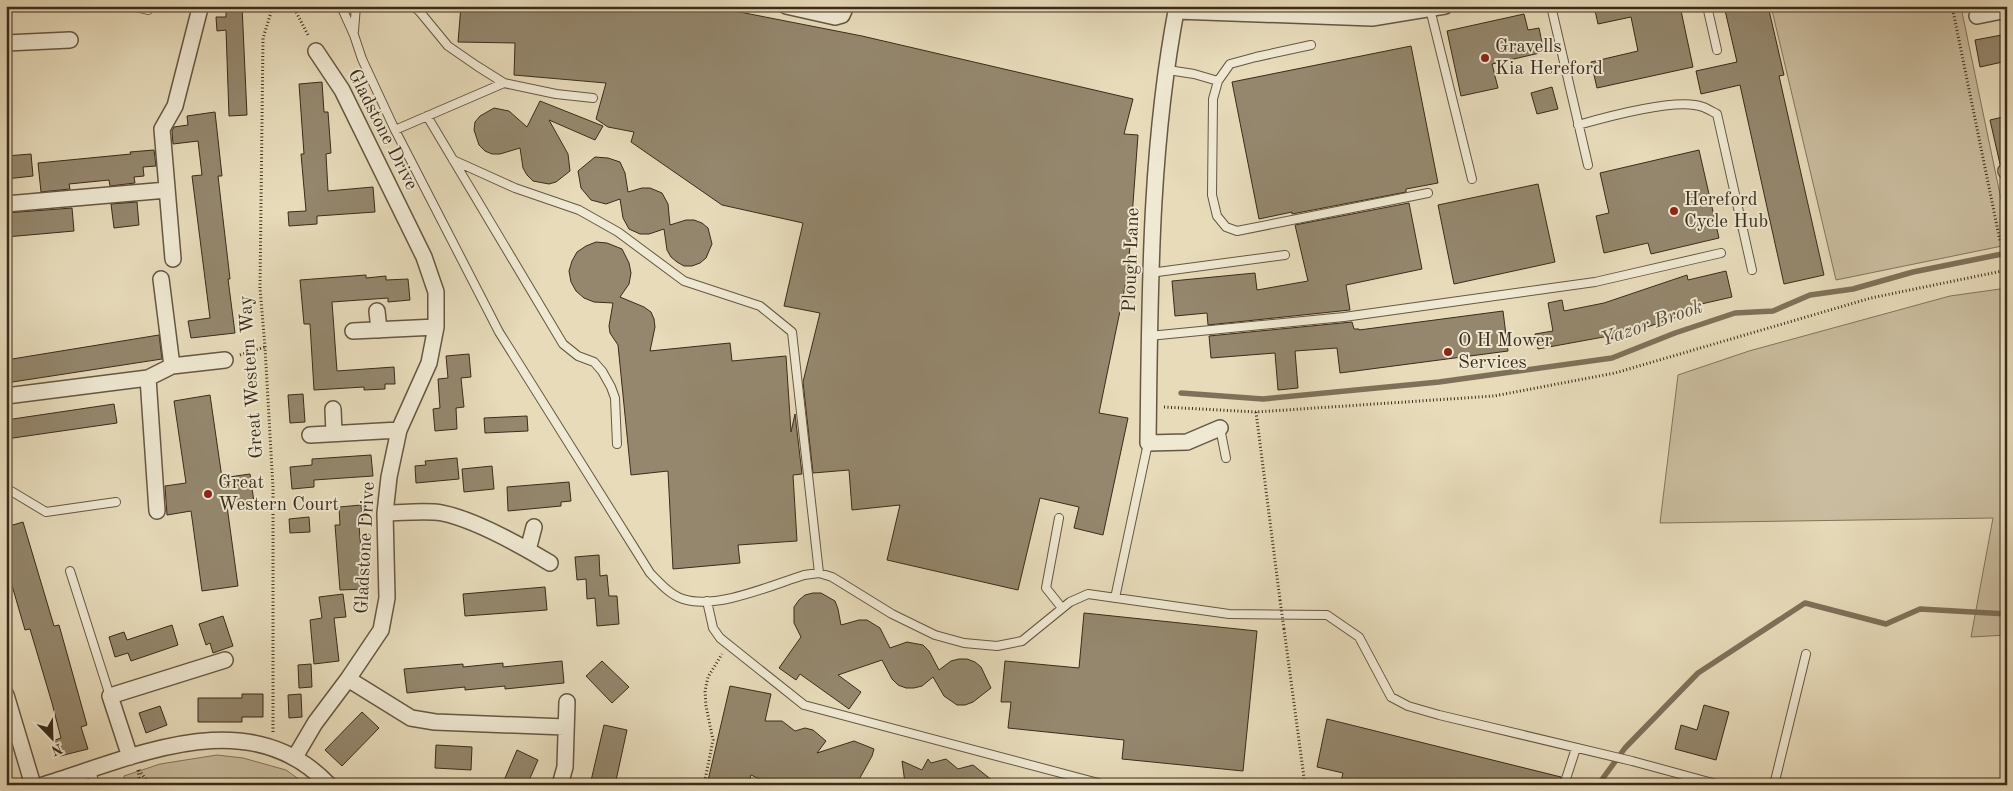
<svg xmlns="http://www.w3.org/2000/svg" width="2013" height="791" font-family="'Old Standard TT',serif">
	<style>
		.green { fill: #cabd9f; stroke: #82745c }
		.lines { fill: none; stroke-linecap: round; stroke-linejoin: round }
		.stream { stroke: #7f7159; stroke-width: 5.5 }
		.building { fill: #94876d; stroke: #3b2b19 }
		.service-casing { stroke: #665741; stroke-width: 10 }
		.minor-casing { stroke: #665741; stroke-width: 18 }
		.path { stroke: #3b2b19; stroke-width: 3; stroke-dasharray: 1 2.5; stroke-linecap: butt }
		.service { stroke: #efe8d2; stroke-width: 8 }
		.minor { stroke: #efe8d2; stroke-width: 15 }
		.path-bridge { stroke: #3b2b19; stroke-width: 3; stroke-dasharray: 1 2.5; stroke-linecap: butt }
		.poi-dot { fill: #8f2418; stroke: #efe8d2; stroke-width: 2 }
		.labels { text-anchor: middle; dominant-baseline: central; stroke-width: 4; stroke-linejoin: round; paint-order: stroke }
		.poi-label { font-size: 19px; fill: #3b2b19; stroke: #efe8d2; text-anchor: start }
		.street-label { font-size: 19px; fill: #3b2b19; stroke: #efe8d2 }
		.water-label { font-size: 20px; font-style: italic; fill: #5d4e39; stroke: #efe8d2 }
	</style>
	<rect width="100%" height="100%" fill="#e7dbba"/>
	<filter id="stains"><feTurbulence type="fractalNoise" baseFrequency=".004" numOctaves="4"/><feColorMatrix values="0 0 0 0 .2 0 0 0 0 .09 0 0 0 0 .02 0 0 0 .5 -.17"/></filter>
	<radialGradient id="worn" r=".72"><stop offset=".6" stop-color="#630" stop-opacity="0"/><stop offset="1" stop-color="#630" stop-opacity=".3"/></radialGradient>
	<path class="green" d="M1771,6H1987L1962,12L2006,223L2007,245L1836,280Z
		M2007,288V635L1971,637L1993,518L1660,523L1678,375L1749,351L1950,296Z
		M217,755L243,758L286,770L307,785H124V776L160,764Z"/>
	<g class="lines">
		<path class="stream" d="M1181,393L1263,399L1439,382L1612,358L1675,333L1735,313L1773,311L1810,295L1853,289L1913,272L2007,253
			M1598,785L1625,748L1698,673L1805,603L1886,624L1920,609L2007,614"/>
	</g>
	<path class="building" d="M226,6H242L247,115L229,116L226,30L217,31L216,17H226Z
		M461,6H709L862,36L1133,99L1124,134L1138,135L1128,272L1099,413L1128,418L1103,535L1074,528L1079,507L1040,498L1018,590L887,560L900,505L852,510L849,470L813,473L803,382L820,313L784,306L803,223L722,205L631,142L634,132L608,127L596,119L606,83L514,75L515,43L458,42Z
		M1594,6H1680L1693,67L1597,88L1591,62L1638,51L1631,17L1598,24Z
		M1724,6H1768L1784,75L1779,76L1824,275L1784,284L1740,85L1701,94L1696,71L1737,62Z
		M1524,14L1528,30L1539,28L1544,52L1492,64L1498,88L1461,96L1447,31Z
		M2007,34V61L1980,67L1975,40Z
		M1411,46L1438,183L1406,189V192L1292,214V212L1259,219L1232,82Z
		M322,82L324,112H328L331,153L326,154L328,191L373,187L375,212L317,216V224L289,226L288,212L306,211L301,154H304L299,84Z
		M1552,87L1558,109L1537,114L1531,93Z
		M540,101L603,126L595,140L549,120L568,154L570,171L556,182L549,184L533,181L527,175L523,168L520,148L500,154H492L485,151L479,145L474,130L475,122L480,116L494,108L509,111L527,127Z
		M215,112L222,176H218L230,279H228L235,333L191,338L188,321L210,318L192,176L202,175L198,141L173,144L172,131L174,127L188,125L187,116Z
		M2007,116V162L2000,164L1990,120Z
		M154,150L156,166L143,167L144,176L134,177L135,183L110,186L109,180L69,184L70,189L41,192L38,163L131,154L130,152Z
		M1699,150L1719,238L1651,254L1648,243L1604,253L1596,216L1609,213L1600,173Z
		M31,154L33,176L6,179V156Z
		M595,157L608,158L620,162L625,173L628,192L642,188H650L662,193L668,204L670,225L686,220H694L702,223L708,228L712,244L706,258L700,263L692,266H684L677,262L671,257L667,250L664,229L649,234H640L629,229L623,218L620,199L606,204L591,200L581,188L578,171Z
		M1538,184L1555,262L1454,284L1438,205Z
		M137,202L139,225L114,228L111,204Z
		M1409,203L1422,269L1346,285L1350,310L1208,325L1207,313L1175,316L1172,281L1255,273L1257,290L1308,281L1295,225Z
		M72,208L74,231L6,237V213Z
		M596,242L607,243L622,249L629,263L631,273L629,284L620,297L644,307L651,312L654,319L655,327L650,351L730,343L732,361L786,356L791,432L795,414L802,474L793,475L797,541L738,545L740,563L673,569L668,471L631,475L618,345L610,333L609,326L613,303L594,302L584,298L576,291L571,282L569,271L572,261L577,252L586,246Z
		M1726,271L1732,297L1697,305L1698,310L1611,339L1609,336L1538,349L1535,334L1553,331L1548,303L1562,300L1564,311L1604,303L1687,275L1688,280Z
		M366,275V278L386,276V280L408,279L410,300L388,302V298L332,302L337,371L394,367L395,384H385V389L364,390V387L314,390L310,324H304L300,280Z
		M1503,311L1508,351L1340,373L1337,348L1295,351L1298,388L1278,390L1275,353L1211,358L1209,336L1352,322L1354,329H1359V330Z
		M159,335L162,359L6,383V360Z
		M469,354L471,377L461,378L464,407L456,408L457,429L435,431L433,409L440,408L438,379L448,378L446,356Z
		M303,394L305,422L290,423L288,395Z
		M210,395L222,478L250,474L254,502L227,506L238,586L202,591L191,511L167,515L165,486L186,483L174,401Z
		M114,404L117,423L6,439V420Z
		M527,416L528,431L485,433L484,418Z
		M371,455L373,476L314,480V487L292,489L290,467L312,465V459Z
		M457,458L459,479L416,483L415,466L426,465L425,461Z
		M492,466L494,489L464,492L462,469Z
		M569,482L571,501L561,502V506L508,511L507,487Z
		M361,505L363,524L359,525L364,589L340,590L335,525H340L339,507Z
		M309,517L310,532L290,533L289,519Z
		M23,522L54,626L59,625L87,725L81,727L88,749L60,756L55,740L61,738L52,703L30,629L25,630L6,565V527Z
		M599,555L600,576L607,575L609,596H617L619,624L597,626L595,598L587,599L586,579L577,580L575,557Z
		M545,587L547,610L465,616L463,594Z
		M813,593H821L835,601L838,609L841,625L859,620H867L880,628L890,648L907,642L923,645L929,651L939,670L951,661L959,659H967L975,662L981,667L991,688L973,702L965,705H957L944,696L933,677L922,686L914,688H906L898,685L892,679L882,660L838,675L861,692L849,709L800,674L796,680L779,668L801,637L794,623V607L799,600L805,595Z
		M343,594L346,617L334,618L339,661L314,664L310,620L322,618L319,597Z
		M1084,613L1257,631L1243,771L1122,759L1124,740L1008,728L1011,702H1001L1005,661L1079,668Z
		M223,616L233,646L213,653L210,643L206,645L199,624Z
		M172,625L178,645L131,661L128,653L115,657L109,637L124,632L127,640Z
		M562,661L564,683L505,689V686L465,690V687L407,693L404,669L463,664V667L503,663V667Z
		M602,661L629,687L612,703L586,676Z
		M311,664L312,687L299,688L298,665Z
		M730,686L771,694L765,721H782L795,731L805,728L813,730L826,741L817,753L854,741L874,749L872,756L856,785H779L773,779L764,781L751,775L748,785H707Z
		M242,694H263V717H242V722H198V698H242Z
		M301,694L302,717L289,718L288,695Z
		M1704,705L1729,712L1716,760L1675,749L1681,725L1697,730Z
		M160,706L167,725L146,733L139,713Z
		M362,712L379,728L342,766L325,750Z
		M1327,719L1561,777L1559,785H1340L1343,773L1317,767Z
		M604,725L627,730L615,785H590Z
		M436,745L472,747L471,770L435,768Z
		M517,750L538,760L527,785H502Z
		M928,759L931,763L946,759L958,769L973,765L998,785H961L958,780L950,782L954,784L905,783L902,761L922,770Z"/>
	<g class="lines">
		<g class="service-casing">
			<path id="service" d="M132,6L148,10
				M341,6L354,35L362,59L395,130L499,332L650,573C660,583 670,595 683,599C716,610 772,585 804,575L819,573L832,577L892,614L935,635L964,643L997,646L1022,641L1070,602L1088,594L1229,614L1327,615L1359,637L1391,697L1408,706L1439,715L1632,761L1720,785
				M413,6L420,12L448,46L477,66L504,83L556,94L593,98
				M1551,6L1588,165
				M1707,6L1717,50
				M1430,9L1472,179
				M354,31L356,6
				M1311,45L1256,57L1230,64L1218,81L1213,99L1212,195L1217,216L1226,227L1237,231L1428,193
				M1168,70L1194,74L1218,81
				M427,116L563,344L578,356L594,362L602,371L611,387L615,398L617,444
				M1578,125C1606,117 1678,97 1703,107C1708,109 1713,112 1717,114L1752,270
				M395,130L504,83
				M453,160L515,188L579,210L618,232L684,281L760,306L792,332L819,573
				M1150,273L1285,255
				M1149,336L1344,317L1595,282L1721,253
				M1220,428L1226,458
				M6,488L46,512L116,502
				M1059,518L1046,588L1062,608
				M70,571L110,696
				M1115,598L1148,443
				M707,601L713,628L720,638L804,705L1106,785
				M91,770L95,785
				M1564,785L1576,748
				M1774,785L1806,654"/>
		</g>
		<g class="minor-casing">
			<path id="minor" d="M786,6L835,17L842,15L846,6
				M1177,6C1149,151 1150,296 1148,443L1187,442L1220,428
				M1177,11L1372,18L1445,6
				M1977,16L2007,10
				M6,43L70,40
				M2006,171H2007
				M6,204L167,190
				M173,259L162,129L175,106L199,12
				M161,279L172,366
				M377,311L379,330
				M353,331L436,327
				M148,378L157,511
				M6,396L148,378L172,366L225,360
				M333,409L334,433
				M310,435L399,430
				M385,513C402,513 426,510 442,513C476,520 520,545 550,563
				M528,550L534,527
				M348,679L411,718L435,722L565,727
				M6,695L33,785
				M130,757L110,696L225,660
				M295,757L315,723L348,679L381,630L387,598L385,513L389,477L399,430L429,363L436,327V292L424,257L342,90L316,51
				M43,785C135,757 249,700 329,785
				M560,785L565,767L567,702"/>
		</g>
		<path class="path" d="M293,6L309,37
			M1952,6L2000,241L2007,240
			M240,355L265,347
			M1164,407L1256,412L1494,396L1615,373L1871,298L2007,270
			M1256,412L1280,600
			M1284,629L1305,785
			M273,732V488L265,347L260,288L263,38L273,6
			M138,770L140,785
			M139,770L150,785
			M704,785L713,740L706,706L705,691L708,677L722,654"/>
		<use href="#service" class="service"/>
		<use href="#minor" class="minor"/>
		<path class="path-bridge" d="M1280,600L1284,629"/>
	</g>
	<g class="poi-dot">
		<circle cx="1485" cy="58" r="5"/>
		<circle cx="1674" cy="211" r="5"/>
		<circle cx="1448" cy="352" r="5"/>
		<circle cx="208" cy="494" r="5"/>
	</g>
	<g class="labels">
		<g class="poi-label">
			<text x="1495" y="47">Gravells<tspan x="1495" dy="22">Kia Hereford</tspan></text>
			<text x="1684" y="200">Hereford<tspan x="1684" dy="22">Cycle Hub</tspan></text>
			<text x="1458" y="341">O H Mower<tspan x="1458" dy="22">Services</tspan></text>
			<text x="218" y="483">Great<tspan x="218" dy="22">Western Court</tspan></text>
		</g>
		<g class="street-label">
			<text transform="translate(382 130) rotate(63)">Gladstone Drive</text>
			<text transform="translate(1132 260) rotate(-88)">Plough Lane</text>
			<text transform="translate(252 377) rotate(-94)">Great Western Way</text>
			<text transform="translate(366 548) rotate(-87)">Gladstone Drive</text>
		</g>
		<g class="water-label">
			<text transform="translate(1652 324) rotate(-19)">Yazor Brook</text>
		</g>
	</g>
	<rect width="2013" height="791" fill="none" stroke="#e7dbba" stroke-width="25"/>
	<rect x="8" y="8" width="1998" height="776" fill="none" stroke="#3b2b19" stroke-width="2.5"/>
	<rect x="12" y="12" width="1988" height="766" fill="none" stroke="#3b2b19"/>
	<g transform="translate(52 738) rotate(157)" stroke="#efe8d2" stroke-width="4" paint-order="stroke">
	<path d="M0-4L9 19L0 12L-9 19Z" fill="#3b2b19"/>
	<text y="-8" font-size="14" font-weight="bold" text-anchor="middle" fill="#3b2b19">N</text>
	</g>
	<rect width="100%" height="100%" filter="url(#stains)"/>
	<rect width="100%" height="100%" fill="url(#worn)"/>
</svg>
